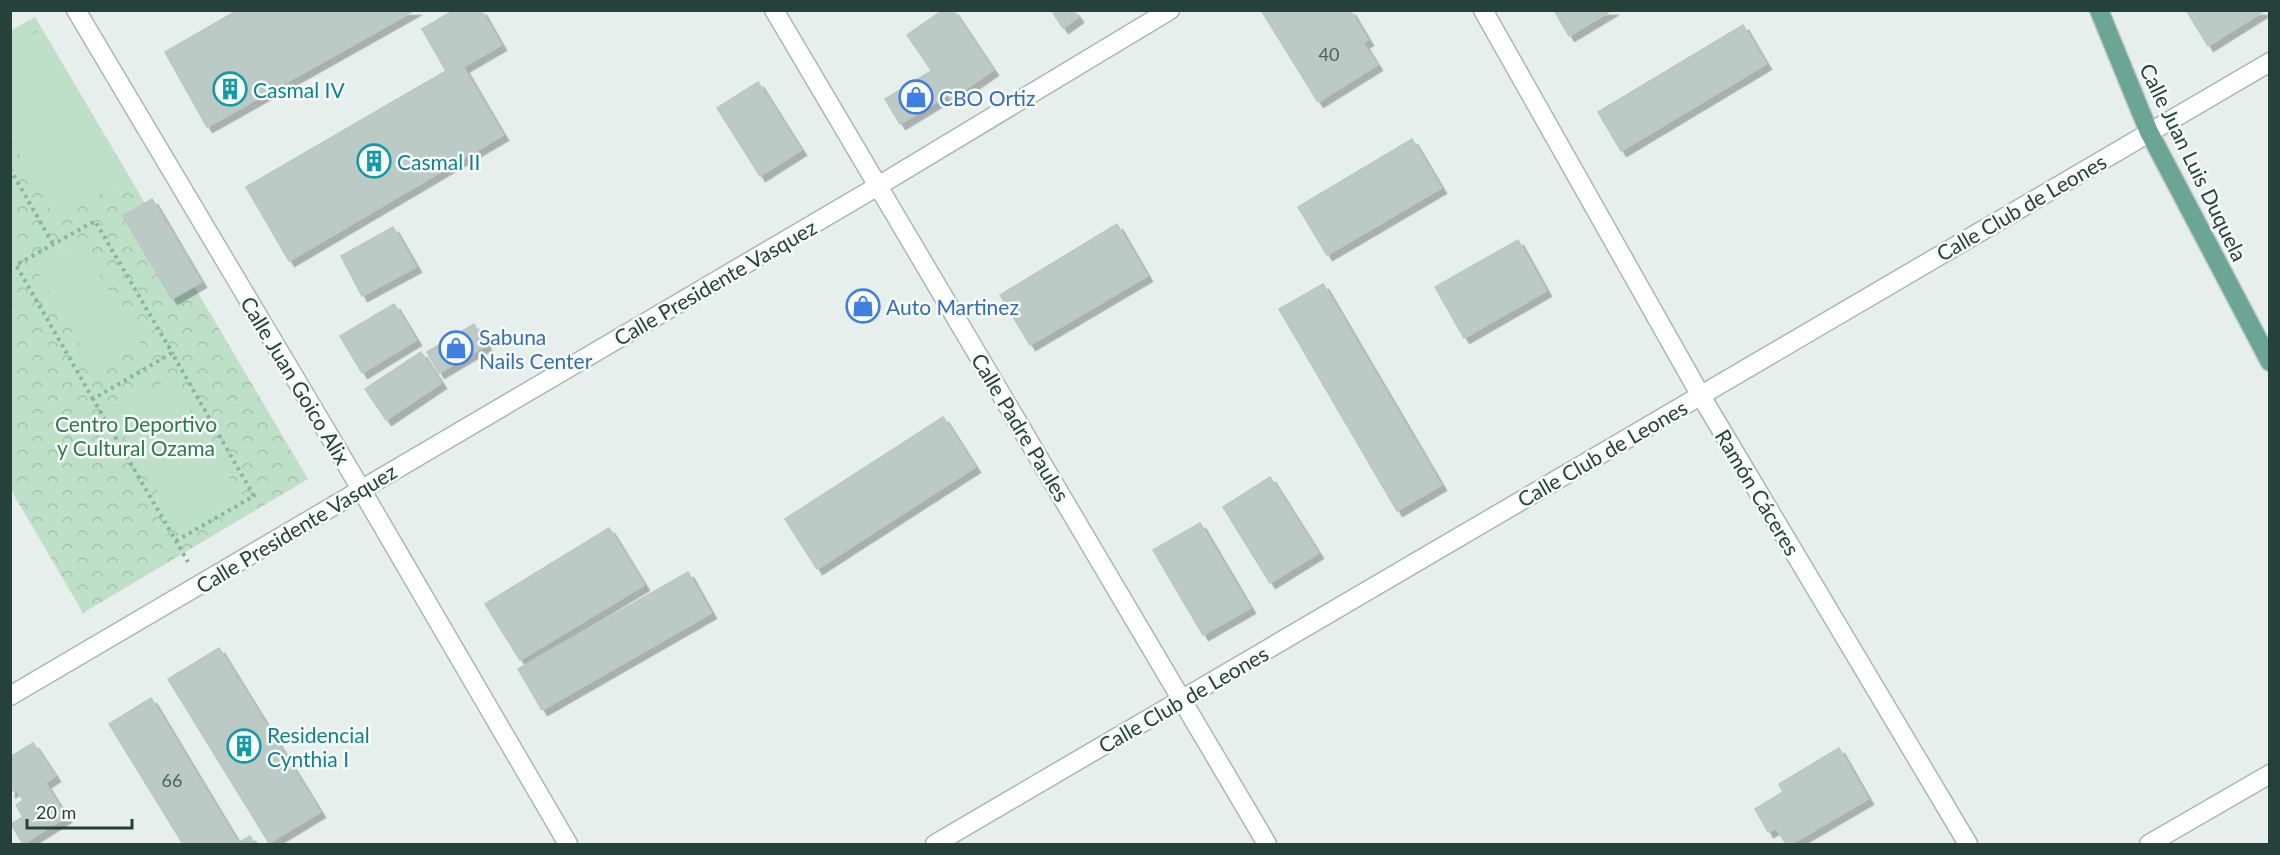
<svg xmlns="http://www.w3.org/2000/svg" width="2280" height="855" font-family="Lato,sans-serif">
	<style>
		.forest { fill: url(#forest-crowns) }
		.pitch { fill: #bfe0c8 }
		.building { fill: #bbcac4; stroke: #b8c9c2; stroke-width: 1.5; filter: url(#shadow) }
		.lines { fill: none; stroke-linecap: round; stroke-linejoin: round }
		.minor-casing { stroke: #a8b8b2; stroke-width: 21 }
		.major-casing { stroke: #c2cac8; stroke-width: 21 }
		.path { stroke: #86b3a5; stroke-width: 4; stroke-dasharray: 3 4.5; stroke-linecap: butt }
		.minor { stroke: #fff; stroke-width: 18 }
		.major { stroke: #6aa596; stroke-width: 18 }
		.labels { text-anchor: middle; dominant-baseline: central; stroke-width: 5; stroke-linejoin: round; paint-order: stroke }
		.number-label { font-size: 18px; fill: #4a645c }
		.culture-label { font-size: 21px; fill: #0d838f; stroke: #f7fbf9; text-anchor: start }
		.shop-label { font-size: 21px; fill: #366cbe; stroke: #f7fbf9; text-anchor: start }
		.street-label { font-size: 21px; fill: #24423a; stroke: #f7fbf9 }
		.park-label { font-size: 21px; fill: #2d7a4b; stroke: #f7fbf9 }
	</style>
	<defs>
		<pattern id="forest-crowns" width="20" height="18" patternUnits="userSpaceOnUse" patternTransform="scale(1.5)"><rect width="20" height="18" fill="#bfe0c8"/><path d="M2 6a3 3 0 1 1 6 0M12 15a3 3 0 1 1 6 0" fill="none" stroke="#a4c1ad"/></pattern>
		<filter id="shadow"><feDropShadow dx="5.5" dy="5.5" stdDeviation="0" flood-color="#0004"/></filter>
	</defs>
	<rect width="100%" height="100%" fill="#e6efeb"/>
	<path class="forest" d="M35,17L308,479L83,613L11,490L10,31Z"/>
	<path class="pitch" d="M42,29L129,177L56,219L11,139V47Z
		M79,240L141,345L96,371L34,266Z
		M171,378L242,501L183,535L112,412Z"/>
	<path class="building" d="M238,10H415L207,127L165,52Z
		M454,10H481L501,45L463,67L503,135L289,261L246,187L446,71L422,29Z
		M943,10H953L993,70L951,99L907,35Z
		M1051,10H1073L1078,17L1063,28Z
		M1261,10H1350L1368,40L1363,43L1377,65L1318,102Z
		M1554,10H1612L1569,36Z
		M2186,10H2265L2208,46Z
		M1743,25L1766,64L1621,151L1598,112Z
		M931,71L946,96L900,124L885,99Z
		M758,82L801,150L760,176L717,108Z
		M1412,139L1441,188L1327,255L1298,207Z
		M152,199L201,282L172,299L123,216Z
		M1117,224L1147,276L1030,345L1000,295Z
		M393,227L416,267L362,296L341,256Z
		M1518,240L1546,291L1464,338L1435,287Z
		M1323,284L1441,485L1397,511L1279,309Z
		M394,304L416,340L362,373L340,336Z
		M474,324L486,345L439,373L427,352Z
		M421,352L441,383L386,420L365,389Z
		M943,417L975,467L817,569L785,519Z
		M1270,477L1318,553L1270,583L1223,507Z
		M1200,523L1250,608L1203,635L1153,550Z
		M609,528L644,585L520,660L485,604Z
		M688,572L711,613L542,710L518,669Z
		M219,648L320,812L269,843L168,679Z
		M151,698L238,843L250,836L255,844H183L109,724Z
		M33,743L55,776L45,783L66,817L23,844L11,824L23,817L16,805L23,800L16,789L10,792V757Z
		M1839,748L1868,799L1791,844H1786L1776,828L1768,832L1755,809L1783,792L1779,784Z"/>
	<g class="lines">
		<g class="minor-casing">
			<path id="minor" d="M76,10L361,489L568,844
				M774,10L1267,844
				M1483,10L1701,396L1968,844
				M10,696L878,186L1170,10
				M935,844L2270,62
				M2149,844L2270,774"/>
		</g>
		<g class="major-casing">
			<path id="major" d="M2099,10L2149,132L2270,362"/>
		</g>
		<path class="path" d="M10,169L53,244
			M93,399L16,265L95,221L173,354
			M176,541L254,496L172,353L93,399L176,541L188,562"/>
		<use href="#minor" class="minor"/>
		<use href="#major" class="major"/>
	</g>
	<defs>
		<g id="building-ring" transform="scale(1.725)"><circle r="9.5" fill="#f7fbf9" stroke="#0f9aa8" stroke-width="1.5"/><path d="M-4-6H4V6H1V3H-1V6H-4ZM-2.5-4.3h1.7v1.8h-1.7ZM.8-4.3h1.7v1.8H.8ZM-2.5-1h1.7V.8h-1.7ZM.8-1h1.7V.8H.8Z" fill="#0f9aa8"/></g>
		<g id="shop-ring" transform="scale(1.725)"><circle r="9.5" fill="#f7fbf9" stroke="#3f7fe0" stroke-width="1.5"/><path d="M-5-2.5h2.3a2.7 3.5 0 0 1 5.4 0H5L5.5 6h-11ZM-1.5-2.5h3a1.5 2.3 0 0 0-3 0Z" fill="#3f7fe0"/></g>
	</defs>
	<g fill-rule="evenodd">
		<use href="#building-ring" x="230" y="89"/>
		<use href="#shop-ring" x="916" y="97"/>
		<use href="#building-ring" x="374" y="161"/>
		<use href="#shop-ring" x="863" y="306"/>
		<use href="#shop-ring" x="456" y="348"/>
		<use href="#building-ring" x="244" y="746"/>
	</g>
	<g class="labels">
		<g class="number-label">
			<text x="1329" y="54">40</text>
			<text x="172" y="780">66</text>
		</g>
		<g class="culture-label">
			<text x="253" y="89">Casmal IV</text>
			<text x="397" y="161">Casmal II</text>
			<text x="267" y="734">Residencial<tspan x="267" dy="24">Cynthia I</tspan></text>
		</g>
		<g class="shop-label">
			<text x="939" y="97">CBO Ortiz</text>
			<text x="886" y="306">Auto Martinez</text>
			<text x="479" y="336">Sabuna<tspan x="479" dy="24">Nails Center</tspan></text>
		</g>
		<g class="street-label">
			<text transform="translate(2194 162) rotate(64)">Calle Juan Luis Duquela</text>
			<text transform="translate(2021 207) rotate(-30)">Calle Club de Leones</text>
			<text transform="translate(715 282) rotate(-30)">Calle Presidente Vasquez</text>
			<text transform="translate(296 380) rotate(59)">Calle Juan Goico Alix</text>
			<text transform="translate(1021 427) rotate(59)">Calle Padre Paules</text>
			<text transform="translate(1602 453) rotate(-30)">Calle Club de Leones</text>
			<text transform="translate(1758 492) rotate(59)">Ramón Cáceres</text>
			<text transform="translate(296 528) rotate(-31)">Calle Presidente Vasquez</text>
			<text transform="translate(1183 699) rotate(-30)">Calle Club de Leones</text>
		</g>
		<g class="park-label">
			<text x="136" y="423">Centro Deportivo<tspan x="136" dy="24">y Cultural Ozama</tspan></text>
		</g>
	</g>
	<rect width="2280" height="855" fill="none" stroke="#24423a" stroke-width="24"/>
	<path d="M27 819v9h105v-9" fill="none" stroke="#24423a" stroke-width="3"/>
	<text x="36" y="819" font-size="18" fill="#24423a" stroke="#f7fbf9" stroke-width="4.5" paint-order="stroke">20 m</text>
</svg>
